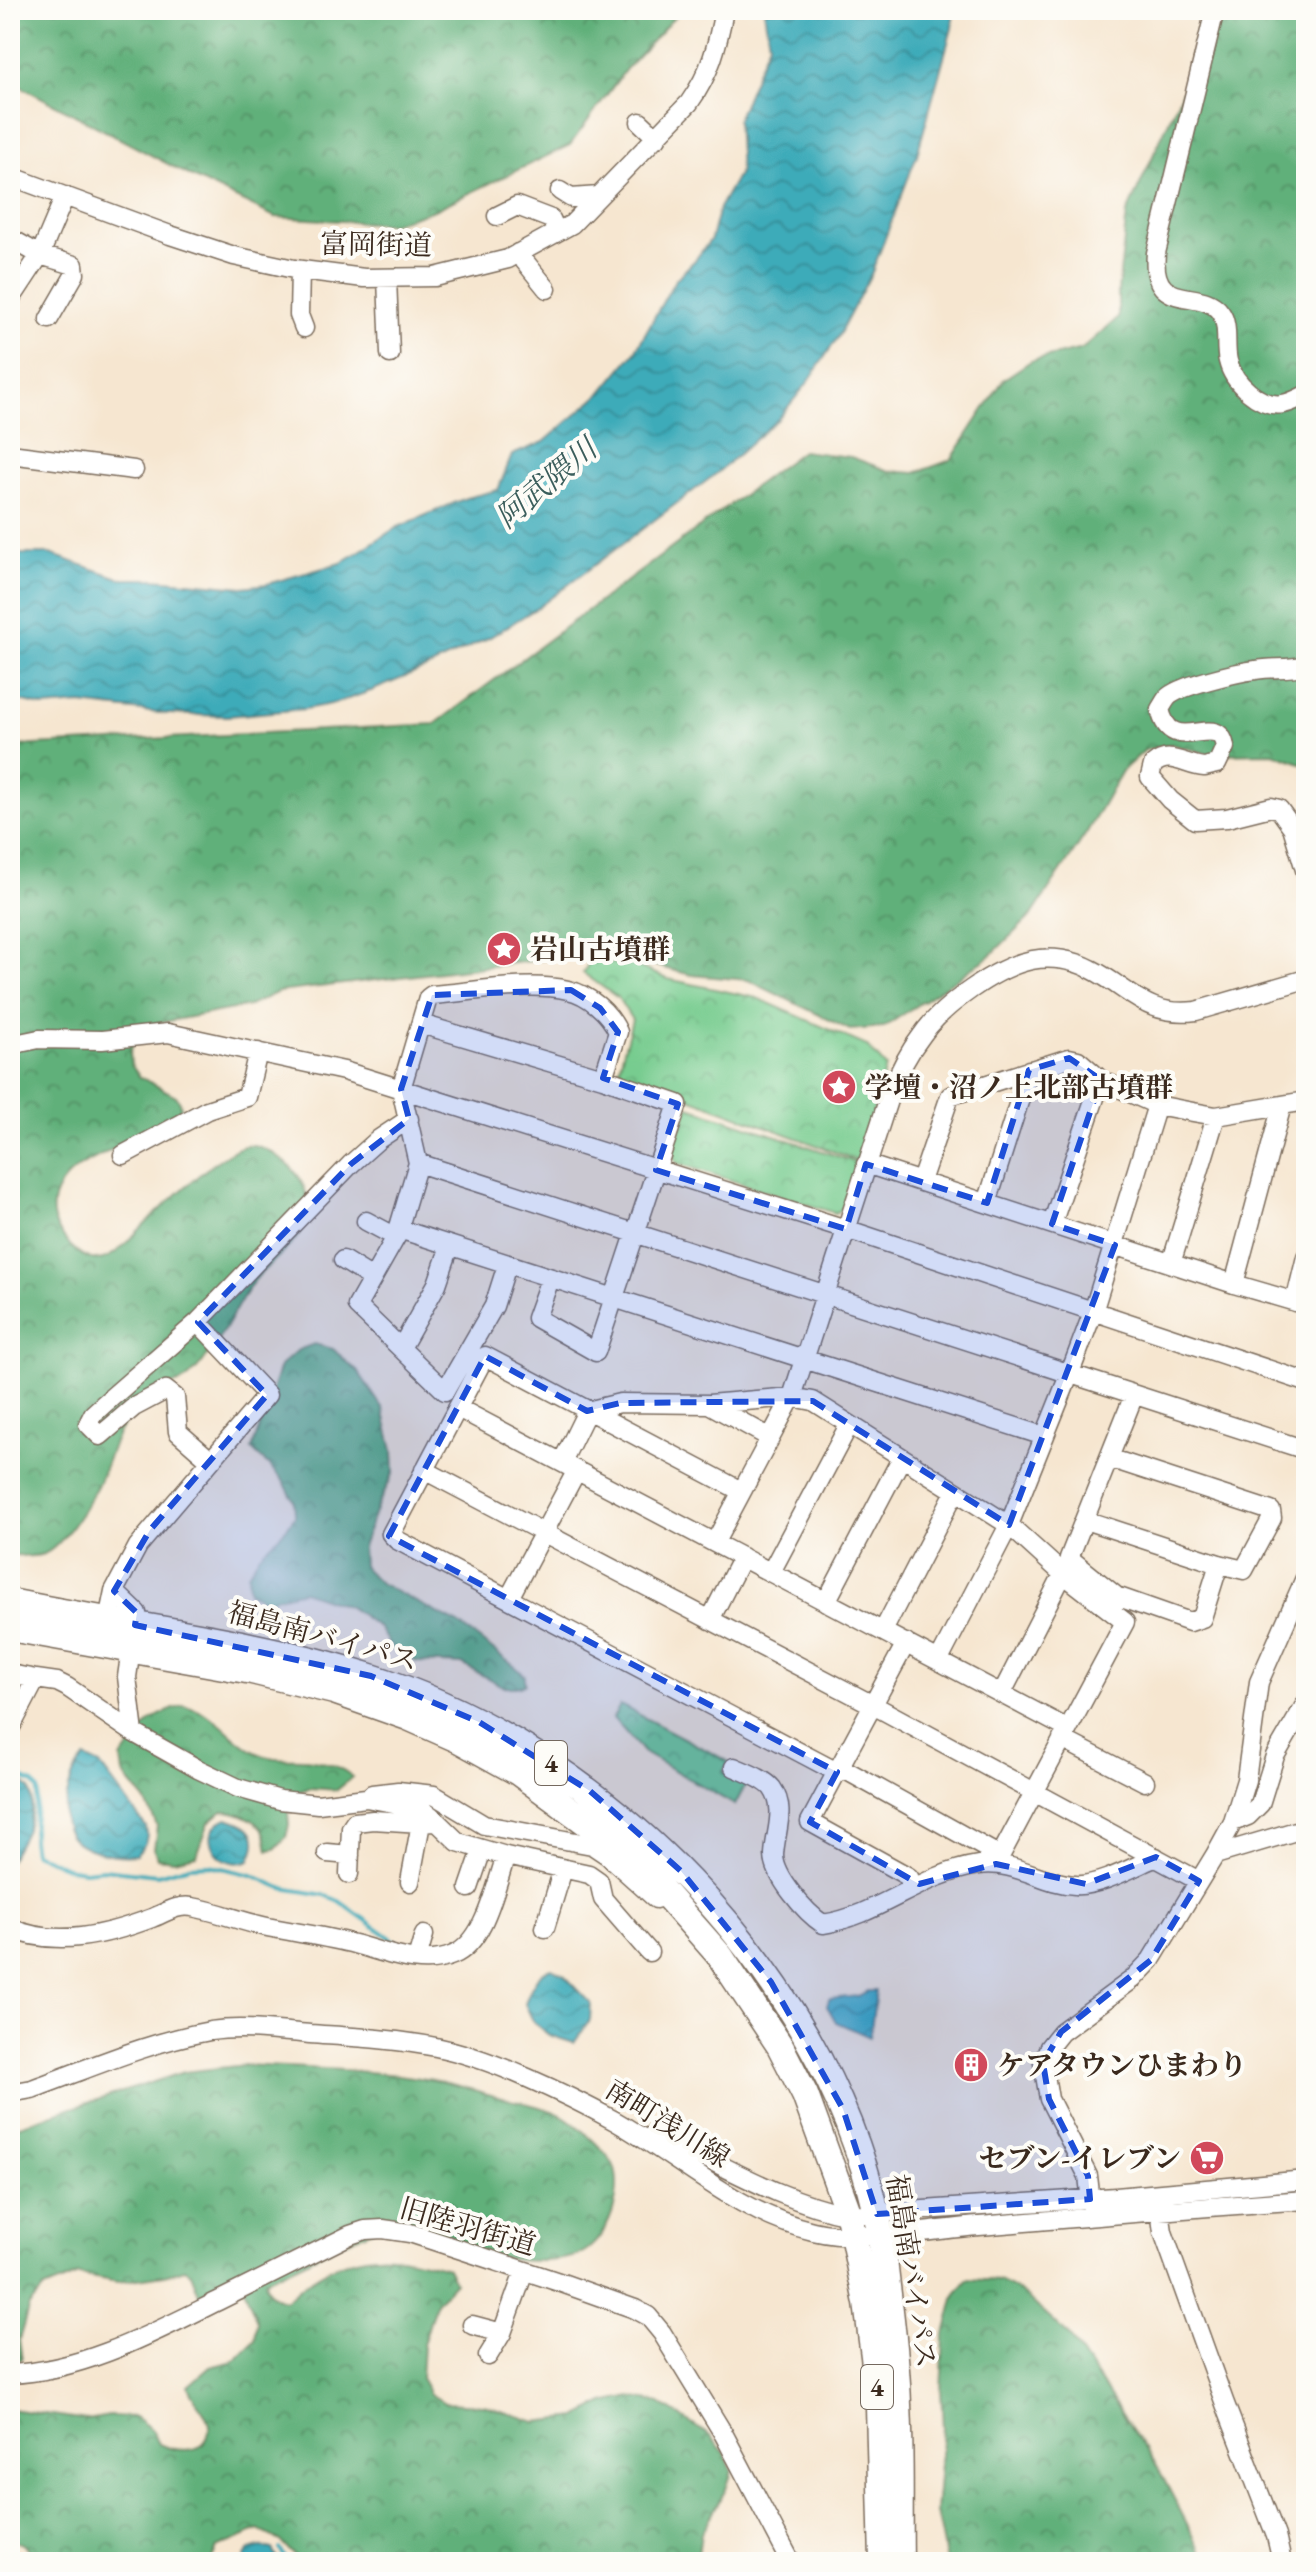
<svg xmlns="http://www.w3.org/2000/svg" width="1316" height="2572" font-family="'EB Garamond','Noto Serif JP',serif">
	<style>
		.forest { fill: url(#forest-crowns); stroke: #4e6d4c; stroke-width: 2 }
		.park { fill: url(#park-crowns); stroke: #597b56; stroke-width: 2 }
		.water { fill: url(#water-waves); stroke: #3c6a6c; stroke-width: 2 }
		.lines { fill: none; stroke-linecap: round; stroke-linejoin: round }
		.stream { stroke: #3cabb9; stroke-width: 4 }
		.minor-casing { stroke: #7c6c5c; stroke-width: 21 }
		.highway-casing { stroke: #7c6c5c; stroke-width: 29 }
		.minor { stroke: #fff; stroke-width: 18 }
		.highway { stroke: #fff; stroke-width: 26 }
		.marked { fill: #1d4ed8; fill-opacity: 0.2; stroke: #1d4ed8; stroke-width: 6; stroke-dasharray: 16 10; stroke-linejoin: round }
		.labels { text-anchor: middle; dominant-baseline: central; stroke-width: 8; stroke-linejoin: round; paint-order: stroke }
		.shield { fill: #fdfcf7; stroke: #75695f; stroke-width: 2 }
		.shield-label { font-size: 26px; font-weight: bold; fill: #3b2a1e }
		.street-label { font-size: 28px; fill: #3b2a1e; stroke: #fdfcf7 }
		.poi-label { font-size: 28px; font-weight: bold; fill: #3b2a1e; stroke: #fdfcf7; text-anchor: start }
		.water-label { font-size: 30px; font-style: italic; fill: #3b5e5c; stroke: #fdfcf7 }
	</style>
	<defs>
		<pattern id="forest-crowns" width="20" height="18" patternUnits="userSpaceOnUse" patternTransform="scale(2)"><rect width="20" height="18" fill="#61b07a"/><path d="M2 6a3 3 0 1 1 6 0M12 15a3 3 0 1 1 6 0" fill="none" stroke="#518f63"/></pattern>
		<pattern id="park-crowns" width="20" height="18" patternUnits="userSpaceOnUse" patternTransform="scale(2)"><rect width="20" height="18" fill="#77cc8f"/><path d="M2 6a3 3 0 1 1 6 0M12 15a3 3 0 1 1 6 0" fill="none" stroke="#68af7b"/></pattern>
		<pattern id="water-waves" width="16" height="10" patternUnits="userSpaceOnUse" patternTransform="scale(2)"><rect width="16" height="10" fill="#3cabb9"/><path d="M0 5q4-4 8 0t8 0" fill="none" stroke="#348b96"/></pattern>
	</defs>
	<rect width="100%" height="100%" fill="#fdfcf7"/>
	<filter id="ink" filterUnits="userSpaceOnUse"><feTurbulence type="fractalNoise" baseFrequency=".0125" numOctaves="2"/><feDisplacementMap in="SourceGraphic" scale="16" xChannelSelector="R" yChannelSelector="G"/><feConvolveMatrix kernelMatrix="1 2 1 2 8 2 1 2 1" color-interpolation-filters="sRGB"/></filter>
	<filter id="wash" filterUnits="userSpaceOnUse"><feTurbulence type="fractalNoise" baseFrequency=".006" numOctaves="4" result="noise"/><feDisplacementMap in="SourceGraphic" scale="32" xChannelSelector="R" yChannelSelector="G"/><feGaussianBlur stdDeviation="1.8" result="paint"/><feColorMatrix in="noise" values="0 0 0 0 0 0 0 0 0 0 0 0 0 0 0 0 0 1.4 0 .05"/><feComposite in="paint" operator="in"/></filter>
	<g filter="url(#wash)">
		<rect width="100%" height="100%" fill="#f6e6d0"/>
		<path class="forest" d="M10,10H681L626,69L570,145L434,210L390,224L275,217L204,183L10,81Z
			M1226,10H1306V765L1273,753L1209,754L1171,744L1145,750L1122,771L1087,832L1032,915L989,957L884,1027L850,1030L748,980L691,975L627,958L572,956L278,992L249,1006L153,1024L137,1034L130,1052L131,1065L140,1077L176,1096L180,1102L181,1108L171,1119L82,1165C66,1176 50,1193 53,1215C55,1233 82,1265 103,1259C116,1255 127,1242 136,1233C156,1214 225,1145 250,1145C265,1145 286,1161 295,1172C305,1183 311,1204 307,1218C298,1247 270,1260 253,1282C230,1314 218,1350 189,1377C180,1386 166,1384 155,1389C147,1393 126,1421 120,1430C110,1447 106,1468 97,1486C87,1504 64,1544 46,1553C34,1558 22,1556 10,1554V742L15,746L435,724L802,451L851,457L889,471L915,473L951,460L1004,379L1031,361L1082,349L1118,318V291L1127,213L1214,21Z
			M314,1344L333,1349L359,1373L383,1409L393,1450L394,1472L377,1507L362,1547L363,1567L381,1584L459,1624L518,1669L525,1676V1684L516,1687H504L462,1664L417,1662L393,1650L378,1627L349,1607L303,1591L266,1600L249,1592L248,1574L259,1555L286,1529L295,1515L294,1500L282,1479L252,1449L280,1366L298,1350Z
			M184,1706C219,1713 229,1739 257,1753C276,1762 294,1757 313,1760C327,1762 342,1768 353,1777L337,1790L310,1788L297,1792L288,1813L289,1825L286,1837L275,1849L268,1850C266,1843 267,1836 263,1830C255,1818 236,1811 222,1811L209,1822L197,1855L174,1860L157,1858L154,1849L157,1826L145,1800L123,1774L121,1758C145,1730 145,1716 184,1706Z
			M245,2065C308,2068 371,2070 433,2080C455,2084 477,2091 498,2097C517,2102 539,2105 557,2113C571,2118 609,2153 614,2166C625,2196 605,2249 572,2257C512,2272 439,2241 382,2225L265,2280C267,2293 272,2297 284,2300C296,2293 304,2284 315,2277C365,2246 395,2254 448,2268L455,2282L436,2302L423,2345L421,2378L430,2394L445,2403L484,2405L536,2422L577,2417L604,2403L631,2397L660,2403L710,2436L725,2453L732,2471L726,2489L701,2533L697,2562H300L281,2541L259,2530L217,2548L210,2562H38L23,2544L10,2540V2409L87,2420L109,2416L135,2417L152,2430L159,2444C176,2452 210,2456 209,2426C208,2412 192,2400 188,2386L210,2367L234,2361L255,2340L257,2322L244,2288L211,2297L200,2296L191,2273L185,2269L164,2275L118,2282L78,2275L44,2289L29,2306L19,2340L22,2359L10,2365V2128L184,2072Z
			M968,2279L1000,2281L1025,2295L1070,2337L1158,2468L1207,2562H946L936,2512L943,2428L941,2390L944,2338L955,2295Z"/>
		<path class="park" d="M590,961L634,965L668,979L757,998L867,1046L886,1067L859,1161L622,1073L619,1068L632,1020L618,998L583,973Z
			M689,1107L858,1163L843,1209L835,1213L677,1163L671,1152Z
			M620,1705L729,1762L723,1772L746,1784L735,1805L644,1753L613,1718Z"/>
		<path class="water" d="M764,10H954L952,28L917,155L872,272L838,337L806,385L778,419L717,473L540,606L490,637L429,667L371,691L336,703L305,709L227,716L169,714L81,704L44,707L10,698V552L18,554H50L122,579H154L243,587L267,584L341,563L396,528L466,498L498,490L512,455L544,442L602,392L635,352L675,280L695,260L711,239L719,208L740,171L737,120L769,43Z
			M85,1758L100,1765L146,1827C149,1839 144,1847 136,1855C116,1857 77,1852 67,1830C61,1818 65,1804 68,1792C71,1778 75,1768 85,1758Z
			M16,1776L30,1789C37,1816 23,1837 10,1859V1777Z
			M227,1818C253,1825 262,1835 250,1860C217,1874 195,1829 227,1818Z
			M552,1968L564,1975L591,2003L590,2020L574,2043L549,2035L534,2023L525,2004C530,1989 536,1973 552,1968Z
			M868,1991H876L870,2037L836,2022L827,2006L829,1999L858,1996Z
			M260,2547L272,2550L279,2562H246L245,2556L250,2550Z"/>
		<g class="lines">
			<path class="stream" d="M10,1772L33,1783L38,1790L32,1840L34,1853L71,1869L85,1871L103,1869L157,1875L190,1866L209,1865L252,1875L282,1888L325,1895L339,1901L395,1941L413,1951
				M438,1951L457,1942
				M280,2549L287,2562"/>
		</g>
	</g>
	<g filter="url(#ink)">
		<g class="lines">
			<g class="minor-casing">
				<path id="minor" d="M1215,10L1156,253C1150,315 1202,286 1220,312C1230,325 1224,346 1228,361C1233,382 1259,408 1283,404C1290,403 1299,398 1306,395
					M640,122L657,138
					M10,176L170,235L234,256L294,269L364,278L435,277L508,259L572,224L689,103C711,72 717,47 724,10
					M560,191L571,198L599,196
					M497,216L517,206L551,219L557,232
					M10,238L40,255L74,265L75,274L49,319
					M518,253L547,289
					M300,270L299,315L304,328
					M387,278L390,354
					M11,299L40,255L65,196
					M10,454L134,470
					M1306,665C1289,670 1273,667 1256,670C1238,672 1177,686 1167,698C1164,702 1162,706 1160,709C1171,761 1219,708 1225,747L1217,764C1215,764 1206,767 1204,767C1185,766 1170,750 1153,765L1150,777L1170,800L1195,820L1227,818L1271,807L1279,809L1292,827L1306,873
					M421,1024L603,1078L678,1104L596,1352L536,1318L550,1279
					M10,1045L39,1039L102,1040L168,1033L344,1071L846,1229L1306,1382
					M123,1155L207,1110L247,1097L258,1052
					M418,1163L1306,1450
					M866,1164L1234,1284L1306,1305
					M921,1181L950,1096L1069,1058L1078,1060L1101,1080L1157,1105L1193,1112L1216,1116L1306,1101
					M987,1203L1029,1070
					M366,1221L396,1237
					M1052,1224L1101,1080
					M399,1229L1044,1436
					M343,1260L372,1278
					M1171,1264L1216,1116
					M507,1265L494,1306L445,1391L357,1306L396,1237L418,1163L401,1089L428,998L432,995C472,992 529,981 568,990C588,994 610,1013 618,1032L603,1078
					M1234,1284L1282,1105
					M1295,1302L1306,1257
					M401,1348L437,1284L450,1246
					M1134,1395L1069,1558L1116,1596L1190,1622L1202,1618L1219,1564
					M709,1404L769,1437
					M458,1408L1068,1729
					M210,1460L178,1432L175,1397L166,1390L134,1407L100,1436L88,1424L93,1414L104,1404L198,1322L351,1164L379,1139L409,1119
					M562,1462L587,1411L620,1403L709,1404L792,1397L813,1401L1009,1525L1063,1574L1125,1622L996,1864
					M424,1470L873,1705L1199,1881
					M741,1491L485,1356L391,1534L397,1540L837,1772
					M1085,1520L1219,1564L1244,1570L1272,1518L1271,1511L1109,1458
					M715,1542L792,1397L890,1094C898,1073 908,1053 922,1035C942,1006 996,967 1032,960C1051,956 1074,960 1091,969C1131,989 1145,1017 1196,1011L1306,979
					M771,1572L849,1425
					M114,1591L137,1613L135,1625
					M509,1598L577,1470
					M826,1602L901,1459
					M108,1620L114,1591L138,1546L267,1395L198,1322
					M710,1620L742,1557
					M883,1631L955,1492
					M906,1643L810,1822L902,1873L909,1877L913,1886
					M131,1649L127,1677L134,1733
					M939,1660L1009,1525L1070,1373L1093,1312L1157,1105
					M10,1674L36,1679
					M1002,1693L1063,1574
					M10,1729L36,1679L57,1682L67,1687L134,1733L198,1769L238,1788L280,1800L318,1804L366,1798L420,1808L430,1815L458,1842L506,1856L589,1874L599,1881L603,1899L649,1952
					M1062,1739L1145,1782
					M734,1767C745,1772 765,1779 772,1788C787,1809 775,1832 774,1855C774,1877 806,1913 823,1924C878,1916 920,1874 979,1865C1015,1860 1041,1883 1075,1885C1098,1887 1135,1866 1156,1857
					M840,1767L1000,1856
					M372,1794L398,1791L434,1795L484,1825L592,1845L607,1855L656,1899
					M1233,1822L1248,1816L1260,1804L1275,1756L1306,1703
					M327,1853L350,1855
					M1215,1855L1306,1828
					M349,1874L351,1828L355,1822L373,1820L421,1823
					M410,1882L421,1823L433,1822
					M469,1888L482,1850
					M10,1928C56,1948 107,1935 152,1918C165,1913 178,1904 192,1907C216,1911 239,1921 263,1926C290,1932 318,1935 346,1942C379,1949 419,1970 453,1955C485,1942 495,1887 506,1856
					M545,1928L563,1869
					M417,1959L424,1935
					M10,2093L32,2089C90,2068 149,2042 210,2031C242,2026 278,2031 310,2034C352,2037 395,2039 436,2047C491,2058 566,2094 615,2121C680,2158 739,2214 813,2231C863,2243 928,2230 979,2226C1088,2217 1197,2207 1306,2200
					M654,2133C719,2162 779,2201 849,2215L1116,2197L1306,2180
					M1092,2210L1088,2176L1049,2099L1043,2063L1049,2047L1061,2032L1133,1979L1151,1960L1215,1855L1233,1822L1246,1780L1259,1682L1306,1576
					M1160,2210L1163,2232L1225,2404L1276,2536L1282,2562
					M472,2325L502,2333
					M488,2356L502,2333L524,2272
					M10,2374C83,2371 153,2333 218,2301C262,2279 306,2257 350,2235L365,2230L383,2229L410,2233L562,2283L635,2309L648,2316L662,2333L723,2433L791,2562"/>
			</g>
			<g class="highway-casing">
				<path id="highway" d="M10,1602C130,1627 252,1639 368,1676C604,1751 820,1969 876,2212C882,2236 884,2262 887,2286C892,2326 897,2365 898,2405C901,2457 899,2510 900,2562
					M10,1628L252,1671L334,1691L408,1717L460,1740L518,1772L613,1842L647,1873L720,1956L780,2046L805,2095L849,2215L867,2303L874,2356L879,2407L883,2562"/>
			</g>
			<use href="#minor" class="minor"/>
			<use href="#highway" class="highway"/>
		</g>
	</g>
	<path class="marked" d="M571,990L600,1008L618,1032L603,1078L678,1104L656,1170L846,1229L866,1164L987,1203L1029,1070L1069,1058L1101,1080L1052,1224L1115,1245L1009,1525L813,1401L620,1403L587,1411L485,1356L389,1536L837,1772L810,1822L919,1884L996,1864L1086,1884L1156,1857L1199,1881L1151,1960L1061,2032L1043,2063L1049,2099L1088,2176L1090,2199L877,2214L843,2109L771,1982L681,1871L590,1791L479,1722L371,1676L135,1625L137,1613L114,1591L150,1530L267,1395L198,1322L351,1164L409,1119L401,1089L432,995Z"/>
	<defs>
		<g id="sight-disc" transform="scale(1.8)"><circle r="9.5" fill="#d1495b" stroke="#fdfcf7"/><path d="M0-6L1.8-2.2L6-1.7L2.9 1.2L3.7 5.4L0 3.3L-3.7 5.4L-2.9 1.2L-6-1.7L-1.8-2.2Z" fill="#fff"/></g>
		<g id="building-disc" transform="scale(1.8)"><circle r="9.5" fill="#d1495b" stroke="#fdfcf7"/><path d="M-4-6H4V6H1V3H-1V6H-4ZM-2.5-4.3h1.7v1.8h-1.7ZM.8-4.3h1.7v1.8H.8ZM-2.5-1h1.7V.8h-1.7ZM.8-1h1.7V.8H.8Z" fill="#fff"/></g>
		<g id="supermarket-disc" transform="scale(1.8)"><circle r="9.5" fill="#d1495b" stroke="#fdfcf7"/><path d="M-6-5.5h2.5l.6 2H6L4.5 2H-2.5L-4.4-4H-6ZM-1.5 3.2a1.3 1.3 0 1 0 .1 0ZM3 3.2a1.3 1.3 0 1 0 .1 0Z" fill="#fff"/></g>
	</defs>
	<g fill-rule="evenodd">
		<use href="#sight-disc" x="504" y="949"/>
		<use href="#sight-disc" x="839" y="1087"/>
		<use href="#building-disc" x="971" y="2065"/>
		<use href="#supermarket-disc" x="1207" y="2158"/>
	</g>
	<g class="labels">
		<g class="shield">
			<rect x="535" y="1741" width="32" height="44" rx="6"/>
			<rect x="861" y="2365" width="32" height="44" rx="6"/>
		</g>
		<g class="shield-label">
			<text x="551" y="1763">4</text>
			<text x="877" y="2387">4</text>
		</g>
		<g class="street-label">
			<text transform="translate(376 244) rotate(1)">富岡街道</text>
			<text transform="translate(323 1636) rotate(15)">福島南バイパス</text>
			<text transform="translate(668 2123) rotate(32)">南町浅川線</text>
			<text transform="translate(468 2226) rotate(16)">旧陸羽街道</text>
			<text transform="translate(912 2271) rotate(81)">福島南バイパス</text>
		</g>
		<g class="poi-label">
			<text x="530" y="949">岩山古墳群</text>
			<text x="865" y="1087">学壇・沼ノ上北部古墳群</text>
			<text x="997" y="2065">ケアタウンひまわり</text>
			<text x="1181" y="2158" text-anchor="end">セブン-イレブン</text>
		</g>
		<g class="water-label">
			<text transform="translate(546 483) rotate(-40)">阿武隈川</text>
		</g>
	</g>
	<rect width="1316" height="2572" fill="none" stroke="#fdfcf7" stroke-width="40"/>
</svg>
